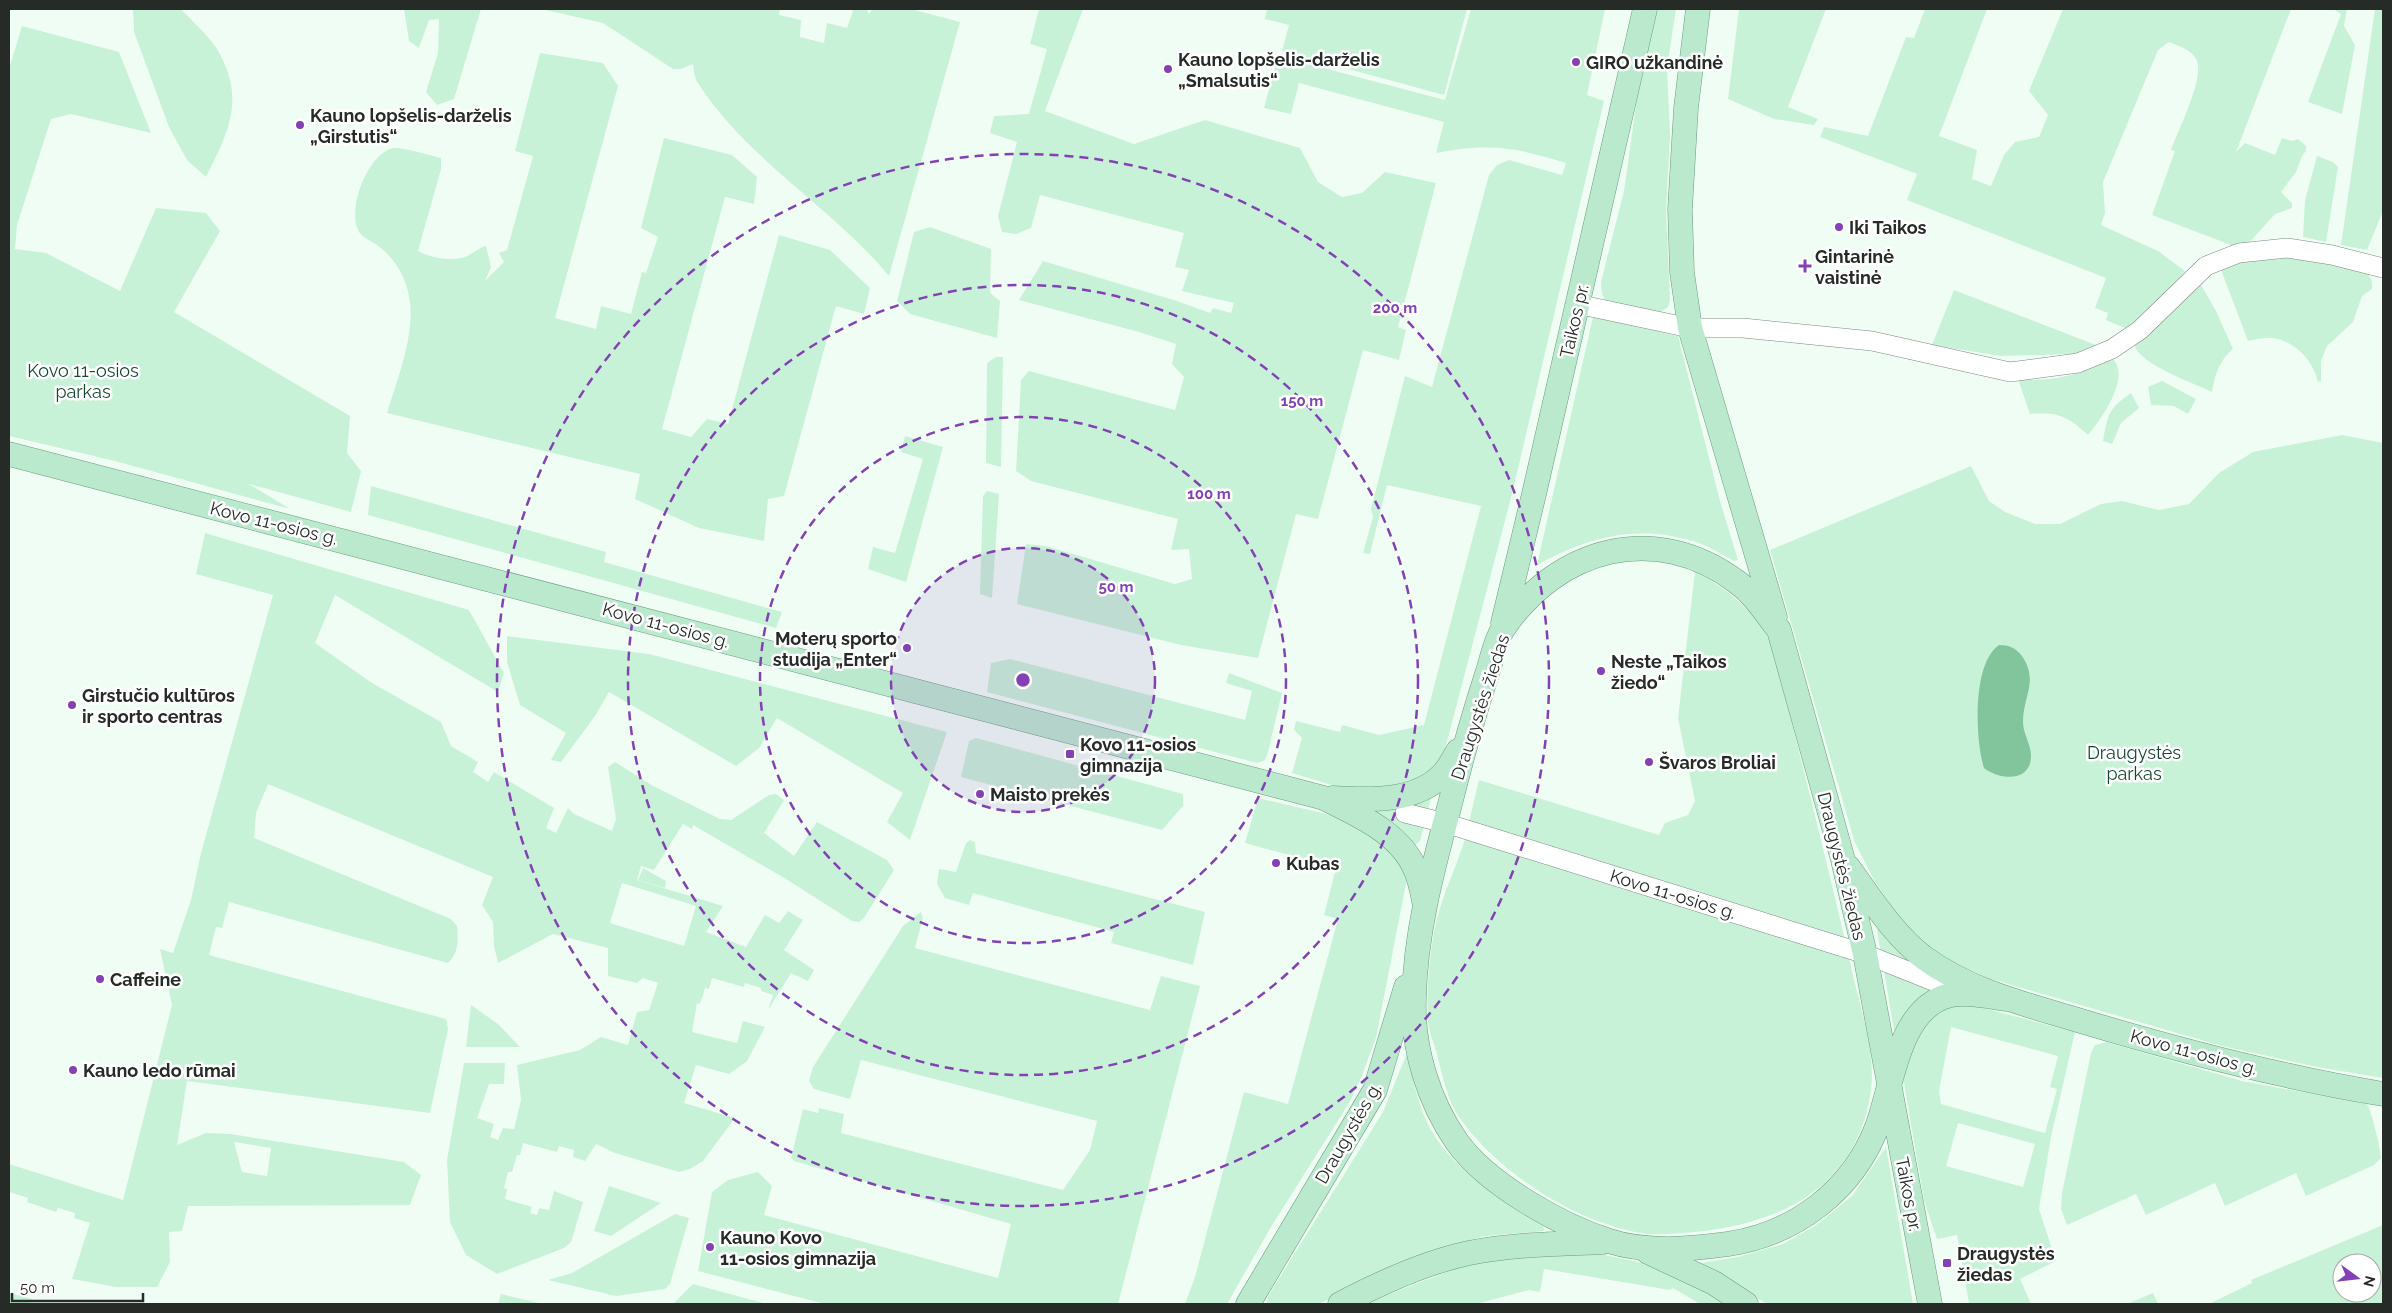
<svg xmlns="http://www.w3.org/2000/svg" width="2392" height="1313" font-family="Raleway,sans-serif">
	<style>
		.green { fill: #c8f2d7; fill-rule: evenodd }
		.water { fill: #82c59d }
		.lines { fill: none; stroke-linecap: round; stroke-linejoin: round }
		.minor-casing { stroke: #7d8881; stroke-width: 20 }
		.major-casing { stroke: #6a9d7e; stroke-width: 25 }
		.minor { stroke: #fff; stroke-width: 19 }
		.major { stroke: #bbe9ce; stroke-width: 24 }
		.ring { fill: none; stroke: #8341b5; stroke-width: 2.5; stroke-dasharray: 9 6 }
		.poi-dot { fill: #8341b5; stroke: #fff; stroke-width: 2 }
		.labels { text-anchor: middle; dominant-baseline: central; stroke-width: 5; stroke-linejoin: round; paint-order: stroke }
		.poi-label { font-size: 18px; font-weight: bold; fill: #262b28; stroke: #fff; text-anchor: start }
		.street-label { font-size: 18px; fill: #262b28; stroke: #fff }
		.park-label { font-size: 18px; fill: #15482e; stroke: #fff }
		.centre { fill: #8341b5; stroke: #fff; stroke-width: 2.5 }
		.ring-label { font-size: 15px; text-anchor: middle; font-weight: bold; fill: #8341b5; stroke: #fff; stroke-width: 5; stroke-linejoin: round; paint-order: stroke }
	</style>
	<rect width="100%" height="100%" fill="#f0fdf5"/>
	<path class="green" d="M133,9H181C192,21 208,35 217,49C246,98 229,131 206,177L187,160L169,127L134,32Z
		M404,9H481L454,99L437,105L426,92L438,53L439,19L429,20L419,48L409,41Z
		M541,9H780L779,15L801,20L800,37L824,43L827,23L847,28L853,11L851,9H867L869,14L872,9H911L960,22L889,276C832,207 746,159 698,83C694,78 694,70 693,64L681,69H673L603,23Z
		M1039,9H1083L1045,111L1134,144L1205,120L1300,148L1318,182L1342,197L1362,193L1385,172L1436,183L1398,327L1406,330L1399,360L1363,350L1318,519L1296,514L1258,658L1181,645L1017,604L1026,544L1046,546L1175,584L1192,579L1189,549L1171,550L1178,519L1031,481L1016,471L1021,380L1029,371L1175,410L1184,377L1172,364L1176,344L1139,332L1019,300L1043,261L1177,301L1210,313L1213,308L1231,313L1234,303L1182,291L1189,270L1175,267L1184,233L1040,195L1031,228L1016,234L1002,232L998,216L1017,142L990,133L994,116L1029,114L1047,49L1030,44Z
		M1267,9H1467L1444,95L1282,51L1289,25L1265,19Z
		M1471,9H1605L1587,95L1604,101L1513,490L1444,753L1440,761L1427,773L1413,782L1377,788L1351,791L1292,773L1302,738L1294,730L1296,721L1340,732L1342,725L1379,735L1424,725L1481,506L1387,485L1370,554L1363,553L1373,517L1371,509L1405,376L1432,387L1489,175L1497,165L1509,160L1562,175L1566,163C1513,147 1491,143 1436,153L1444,122L1299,83L1291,114L1264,108L1278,56L1445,100Z
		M1657,9H1676L1667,68L1670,135L1666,212L1670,300L1668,307L1661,312L1606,302L1602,294L1601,282L1624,191L1639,84Z
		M1739,9H1826L1788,107L1818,119L1814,125L1774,119L1728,99Z
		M1925,9H1987L1939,136L1977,150L1972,179L1991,186L2004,155L2015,142L2039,137L2048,115L2029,91L2063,9H2291L2236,152L2245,143L2275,155L2282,138L2292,141L2298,139L2306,146V151L2302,156L2296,172L2281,192L2292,203V208L2275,214L2247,245H2231L2152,215L2175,151L2171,150C2178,131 2204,79 2197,61C2193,50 2178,46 2169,42L2158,50L2103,182L2105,213L2101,225L2158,251L2185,271L2169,291L2127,329L2106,320L2108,313L2095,308L2106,278L1907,200L1917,174L1820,137L1824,127L1868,136L1906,37L1914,38Z
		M2333,9H2347L2344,26L2355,45L2342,114L2308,102L2341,14Z
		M2375,9H2383V211L2367,250L2341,245Z
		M22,26L119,52L151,133L71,114L51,119L17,225L15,249L46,253L120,291L156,208L206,213L220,231L174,312L350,416L347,453L361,471L351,512L249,484L290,509L115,461L9,436V69Z
		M540,53L603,63L618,86L555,318L596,329L601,306L631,314L642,272L646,273L658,237L641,228L664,138L732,155L757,177L754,204L725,197L662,429L691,437L707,419L728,424L779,235L830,250L870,288L864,314L836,306L784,496L768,499L764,541L699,528L635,499L640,474L387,413C397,380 414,338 410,302C407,279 396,259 377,245C371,241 362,237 359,232C346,210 368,153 393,148C403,147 429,155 441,158V169L418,251C429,257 448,261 461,258C470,257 477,248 486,246L491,267L485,281L504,262L499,253L507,250L533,156L515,151Z
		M2317,156L2333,162L2338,167L2326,242L2303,237L2305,200Z
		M930,227L991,249L990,293L1000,301L997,338L910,314L897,301L914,232Z
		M2263,256L2300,257L2361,270C2370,275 2373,279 2372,289L2362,296L2353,322L2327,346L2321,361V381L2318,382C2313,360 2295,341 2272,338C2264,337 2255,340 2248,341L2221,270L2223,265Z
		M2200,283L2216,311L2233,349C2219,361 2215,374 2212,392C2194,383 2138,364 2134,344Z
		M1954,290L2096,345L2074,354L2001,356L1932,345Z
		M1593,317L1678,336L1720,501L1738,560L1734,561C1721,554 1707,545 1693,541C1636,524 1587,537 1537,565Z
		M996,357H1003L1001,467L986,463L987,363Z
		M2112,358C2132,376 2101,420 2088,435C2067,416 2058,412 2030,414L2018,379C2057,382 2078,375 2112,358Z
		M2162,381L2196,399L2188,414L2174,406L2151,405L2148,387Z
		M2131,393L2139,408L2121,423L2112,444L2103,441C2108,414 2108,409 2131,393Z
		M2342,435L2383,443V1078L2317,1067L2222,1046L1991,979L1945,959L1909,932L1874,880L1855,843L1770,550L1971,466L1989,501L2005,512L2035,524H2060L2101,504L2122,501L2159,510L2189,504L2219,473L2253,452Z
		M905,436L943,447L906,582L868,569L873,547L895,553L923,459L901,452Z
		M371,486L606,552L604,562L782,612L776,628L368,515Z
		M987,491L999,494L992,598L980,594L983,496Z
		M205,533L469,610L504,673L498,692L335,595L315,643L372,683L441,722L451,746L478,762L473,772L488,782L494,772L554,808L546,828L556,833L568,808L574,814L612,831L616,819L608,767L615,762L653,786L720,819L731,820L769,795L776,794L784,800L764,833L794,856L817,822L887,860L894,870L864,918L859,922L852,921L786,879L693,825L692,829L683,824L654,870L641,866L637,880L723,906L706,932L746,947L765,915L779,923L788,911L803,920L784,950L814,970L808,981L791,973L768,1010L773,995L761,991V988L745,983L744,987L712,978L709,989L705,988L700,1004L697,1003L692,1032L737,1043L743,1021L765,1027L747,1061L729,1074L696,1065L684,1103L735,1118L703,1161L690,1169L679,1172L615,1153L596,1144L585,1161L573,1157L574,1150L559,1146L557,1152L523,1143L520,1155H517L512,1172H508L504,1188L507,1189L505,1199L532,1207L530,1213L537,1215L539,1208L549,1210L554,1191L583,1202L571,1242L564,1248L497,1274L466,1255L450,1222L447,1160L464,1063H505L504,1084H489L477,1118L494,1124L490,1137L498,1140L503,1128L514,1129L521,1100L517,1065L580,1050L601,1037L628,1045L637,1012L649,1010L658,983L643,978L637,983L608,976V948L553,934L498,963L494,946L493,922L482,905L493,877L268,784L256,813L254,838L451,919L457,926C458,940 459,953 448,963L229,902L222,928L216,927L209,955L446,1019L448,1029L430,1113L187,1081L177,1145L206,1133L231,1134L404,1162L421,1175L410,1205L188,1206L182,1231L169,1232L170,1262L157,1287H116L72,1279L90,1223L74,1218L75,1213L58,1208L56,1212L27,1202L28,1198L10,1192L9,1195V1164L123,1200L172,1005L160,949L173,953L191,900L201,853L273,595L196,574ZM622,883L696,906L684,946L610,923ZM234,1142L271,1148L267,1176L242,1172Z
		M1695,571C1727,589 1750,608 1771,639C1798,749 1827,860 1852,971C1860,1007 1876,1053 1871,1090C1858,1185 1783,1224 1695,1232C1678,1233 1658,1236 1641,1233C1575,1222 1497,1172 1459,1117C1447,1099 1442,1074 1437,1054C1434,1043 1429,1032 1428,1021C1426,988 1430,940 1440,908C1447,885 1458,862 1465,839C1470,819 1474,800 1479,780L1659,835L1665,823L1688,815L1695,801L1678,718Z
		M507,636L649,654L947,732L910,840L887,822L903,793L777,718L759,748L736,766L609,692L595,716L561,762L551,760L566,733L520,705L507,662Z
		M1010,659L1245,720L1252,691L1226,683L1229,673L1282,693L1268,752L1265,760L1257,763L987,692L991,663Z
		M976,738L1183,794V806L1162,830L961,777L969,741Z
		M1432,794L1420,841L1414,846L1367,810Z
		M1258,798L1339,817L1394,847L1408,873L1376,1038L1361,1078L1349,1103L1271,1227L1227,1304H1185L1195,1277L1244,1092L1288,1104L1338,919L1324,915L1336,868L1245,843Z
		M970,840L975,842L976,853L1205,912L1193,965L1111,943L1114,932L973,893L969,905L945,898L937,884L939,869L956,872L966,843Z
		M643,868L666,881L665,888L638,880Z
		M921,912L923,917L915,948L1150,1010L1161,976L1200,986L1118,1304H825L698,1271L712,1192L728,1180L758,1172L772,1186L764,1215L998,1278L1011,1224L794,1161L791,1158L803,1109L818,1113L819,1108L844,1114L841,1133L1063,1190L1090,1150L1097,1121L861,1060L850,1099L814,1089L809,1081L813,1067L903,926Z
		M1880,928H1882L1935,989L1916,1003L1894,1030L1877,930Z
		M1960,1002L2075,1032L2051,1137L2039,1209L2056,1261L2020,1279L2031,1304H1963L1969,1303L1957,1235L1937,1239L1924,1200L1903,1077L1919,1030L1940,1009ZM1951,1027L2058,1056L2050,1087L2057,1089L2045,1133L1941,1104L1939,1091ZM1958,1123L2035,1144L2023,1187L1946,1166Z
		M471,1005L498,1024L520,1047H466Z
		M2106,1042L2242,1081L2367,1104C2371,1109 2381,1150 2381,1158L2374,1165L2306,1196L2296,1173L2225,1206L2215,1183L2146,1215L2136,1194L2067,1225L2061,1209L2062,1193L2091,1053L2095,1045Z
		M1407,1053C1412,1073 1416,1094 1423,1113C1443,1166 1498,1196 1543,1224L1544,1231L1485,1236L1440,1249L1393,1267L1319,1304H1267L1268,1296L1275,1285L1383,1112Z
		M1886,1147L1913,1304H1767L1701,1263L1738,1257L1783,1244L1815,1226L1853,1195Z
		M609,1186L661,1203L611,1236L594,1231Z
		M675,1214L689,1218L670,1284L665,1289L616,1296L548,1280L572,1273Z
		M2383,1225V1304H2209L2252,1283L2251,1280ZM2342,1263H2372V1293H2342Z
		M1600,1254L1657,1266L1732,1304H1700L1673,1288L1670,1290L1544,1269L1540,1292L1529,1290L1476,1304H1368L1371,1301L1470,1263L1516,1256Z
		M693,1284L767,1304H673Z
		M9,1293L32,1299L31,1304H9Z
		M2153,1293L2158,1304H2127Z
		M501,1294L543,1304H498Z"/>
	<path class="water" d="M1999,645C2009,645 2016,648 2022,656C2039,681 2023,696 2023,722C2023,734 2031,744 2031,756C2031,783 1999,780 1984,768C1975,740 1972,663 1999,645Z"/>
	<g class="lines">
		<g class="minor-casing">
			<path id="minor" d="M1577,304L1690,328H1743L1872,341L2010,372L2078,363L2112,349L2140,330L2206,266L2239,253L2287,248L2332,255L2383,268
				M1405,813L1445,823L1865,954L1938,983L1944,996"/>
		</g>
		<g class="major-casing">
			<path id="major" d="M1698,9L1686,108L1680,209L1682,272L1690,328L1775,617
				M9,454L1324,798C1358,815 1401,833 1416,871C1420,880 1422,891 1424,901
				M1503,623L1534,494L1645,9
				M1332,798C1367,800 1416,803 1443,774C1449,768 1453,759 1458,751
				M1848,867C1871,898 1892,933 1923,957C1969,991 2028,1005 2081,1021C2181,1051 2280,1077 2383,1094
				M1648,1252L1714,1283L1746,1304
				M1248,1304L1375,1090L1406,987
				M1340,1304C1378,1284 1427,1262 1469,1253C1513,1244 1558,1244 1603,1242
				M1930,1304L1865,954L1843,860L1779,630C1766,614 1755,595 1737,582C1656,521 1558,547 1503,629C1495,641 1492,659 1487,674C1473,717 1461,760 1450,804C1433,868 1415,933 1414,999C1412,1048 1429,1102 1457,1142C1487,1184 1560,1225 1609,1241C1646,1253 1690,1249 1728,1244C1795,1234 1852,1191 1877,1127C1892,1088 1897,1014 1944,997C1962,990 1989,997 2007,999"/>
		</g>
		<use href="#minor" class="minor"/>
		<use href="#major" class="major"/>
	</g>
	<circle cx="1023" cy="680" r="132" fill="#8341b5" fill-opacity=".12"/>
	<g class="ring">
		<circle cx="1023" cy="680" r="132"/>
		<circle cx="1023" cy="680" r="263"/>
		<circle cx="1023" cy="680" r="395"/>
		<circle cx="1023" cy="680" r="526"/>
	</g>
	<g class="poi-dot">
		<circle cx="1576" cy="62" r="5"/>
		<circle cx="1168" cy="69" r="5"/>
		<circle cx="300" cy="125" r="5"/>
		<circle cx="1839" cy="227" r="5"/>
		<path d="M1802.5 258.5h5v5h5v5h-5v5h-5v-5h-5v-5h5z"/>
		<circle cx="907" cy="648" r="5"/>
		<circle cx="1601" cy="671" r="5"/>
		<circle cx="72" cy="705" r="5"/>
		<rect x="1065" y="749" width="10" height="10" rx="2.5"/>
		<circle cx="1649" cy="762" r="5"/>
		<circle cx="980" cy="794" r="5"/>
		<circle cx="1276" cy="863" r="5"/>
		<circle cx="100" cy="979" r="5"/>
		<circle cx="73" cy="1070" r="5"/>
		<circle cx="710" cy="1247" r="5"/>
		<rect x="1942" y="1258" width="10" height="10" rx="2.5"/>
	</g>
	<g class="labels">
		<g class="poi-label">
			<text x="1178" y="59">Kauno lopšelis-darželis<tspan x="1178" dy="21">„Smalsutis“</tspan></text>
			<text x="1586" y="62">GIRO užkandinė</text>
			<text x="310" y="115">Kauno lopšelis-darželis<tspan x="310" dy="21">„Girstutis“</tspan></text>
			<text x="1849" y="227">Iki Taikos</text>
			<text x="1815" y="256">Gintarinė<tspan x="1815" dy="21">vaistinė</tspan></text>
			<text x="897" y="638" text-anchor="end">Moterų sporto<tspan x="897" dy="21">studija „Enter“</tspan></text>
			<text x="1611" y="661">Neste „Taikos<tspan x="1611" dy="21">žiedo“</tspan></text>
			<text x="82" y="695">Girstučio kultūros<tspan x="82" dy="21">ir sporto centras</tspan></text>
			<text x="1080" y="744">Kovo 11-osios<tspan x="1080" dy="21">gimnazija</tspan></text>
			<text x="1659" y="762">Švaros Broliai</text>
			<text x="990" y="794">Maisto prekės</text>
			<text x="1286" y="863">Kubas</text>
			<text x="110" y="979">Caffeine</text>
			<text x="83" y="1070">Kauno ledo rūmai</text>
			<text x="720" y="1237">Kauno Kovo<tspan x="720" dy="21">11-osios gimnazija</tspan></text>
			<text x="1957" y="1253">Draugystės<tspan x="1957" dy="21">žiedas</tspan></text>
		</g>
		<g class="street-label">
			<text transform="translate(1574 321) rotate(-77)">Taikos pr.</text>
			<text transform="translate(274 523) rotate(14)">Kovo 11-osios g.</text>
			<text transform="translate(666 625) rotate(15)">Kovo 11-osios g.</text>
			<text transform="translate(1480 707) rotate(-72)">Draugystės žiedas</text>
			<text transform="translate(1842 866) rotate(76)">Draugystės žiedas</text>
			<text transform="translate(1673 894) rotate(17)">Kovo 11-osios g.</text>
			<text transform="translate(2194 1052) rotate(15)">Kovo 11-osios g.</text>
			<text transform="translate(1348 1133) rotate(-60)">Draugystės g.</text>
			<text transform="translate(1909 1194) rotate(79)">Taikos pr.</text>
		</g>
		<g class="park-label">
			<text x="83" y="370">Kovo 11-osios<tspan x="83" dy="21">parkas</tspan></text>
			<text x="2134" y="752">Draugystės<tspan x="2134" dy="21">parkas</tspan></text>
		</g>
	</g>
	<circle cx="1023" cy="680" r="8" class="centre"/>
	<g class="ring-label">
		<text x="1395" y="313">200 m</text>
		<text x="1302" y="406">150 m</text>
		<text x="1209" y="499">100 m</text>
		<text x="1116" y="592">50 m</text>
	</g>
	<rect width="2392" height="1313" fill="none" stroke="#262b28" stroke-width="20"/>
	<g transform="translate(2357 1278) rotate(105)"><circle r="24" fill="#ffffff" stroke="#a8aaa9"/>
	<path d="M0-4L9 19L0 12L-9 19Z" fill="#8341b5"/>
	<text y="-8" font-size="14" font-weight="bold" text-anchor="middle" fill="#262b28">N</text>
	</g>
	<path d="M12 1293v8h131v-8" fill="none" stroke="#262b28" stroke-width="2.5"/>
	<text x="20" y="1293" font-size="15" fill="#262b28" stroke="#ffffff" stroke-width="4" paint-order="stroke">50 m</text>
</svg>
